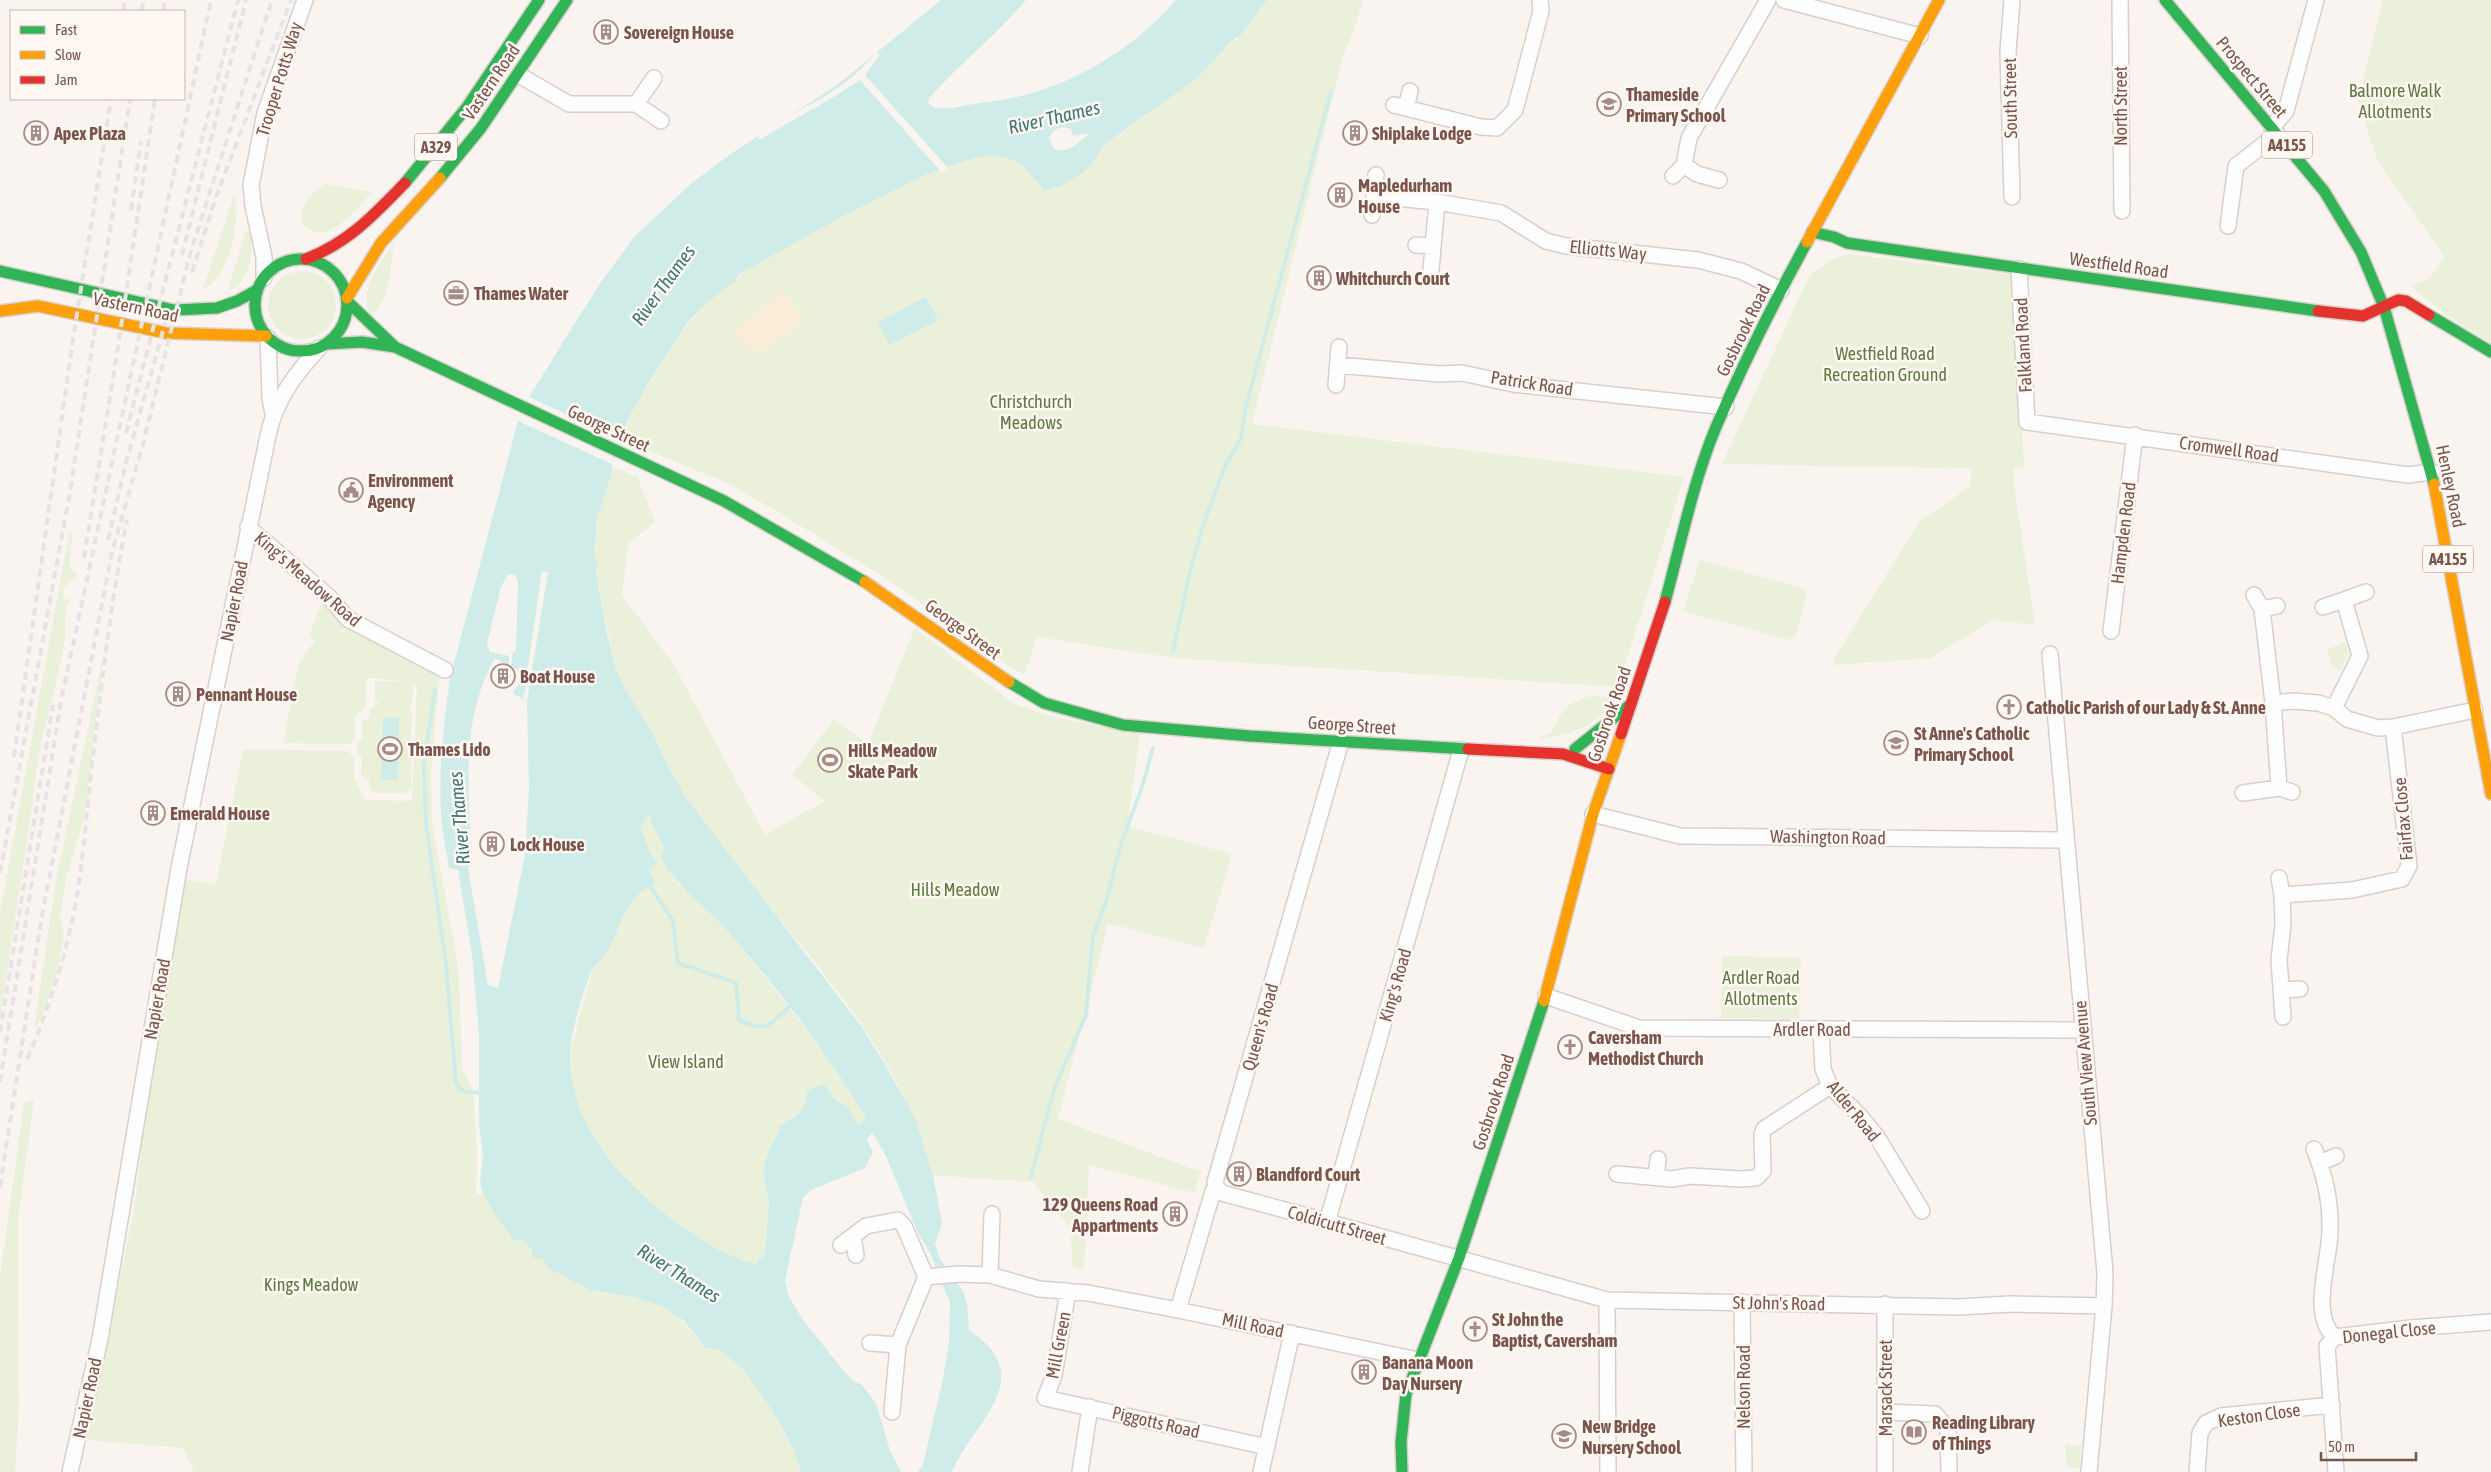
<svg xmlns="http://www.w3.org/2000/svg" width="2491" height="1472" font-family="'Asap Condensed',sans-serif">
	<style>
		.green { fill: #eaf0da }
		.sand { fill: #fbecd8 }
		.water { fill: #d0ece9; fill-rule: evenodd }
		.pier { fill: #f9f4ef }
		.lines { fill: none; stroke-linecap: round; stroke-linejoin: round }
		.stream { stroke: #d0ece9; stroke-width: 4 }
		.street-casing { stroke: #d8cfcc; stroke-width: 18 }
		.fast-casing { stroke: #d9cfcb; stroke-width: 14 }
		.slow-casing { stroke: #d9cfcb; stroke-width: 14 }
		.jam-casing { stroke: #d9cfcb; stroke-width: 14 }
		.street { stroke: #fefdfd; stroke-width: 15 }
		.fast { stroke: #30b455; stroke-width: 11 }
		.slow { stroke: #ff9f0a; stroke-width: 11 }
		.jam { stroke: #e5322d; stroke-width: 11 }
		.rail { stroke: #e5e3e6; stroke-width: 4; stroke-dasharray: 8 5; stroke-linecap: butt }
		.labels { text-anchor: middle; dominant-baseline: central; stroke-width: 5; stroke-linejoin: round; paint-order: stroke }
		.shield { fill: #fff8f2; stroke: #a2857e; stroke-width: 1 }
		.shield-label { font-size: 16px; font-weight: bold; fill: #7a544d }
		.poi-label { font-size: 18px; font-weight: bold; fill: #7a544d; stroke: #fff8f2; text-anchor: start }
		.street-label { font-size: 18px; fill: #7a544d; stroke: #fff8f2 }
		.park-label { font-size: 18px; fill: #5c7a41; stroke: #fff8f2 }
		.water-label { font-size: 19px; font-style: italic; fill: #3c7776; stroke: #fff8f2 }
	</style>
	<rect width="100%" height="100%" fill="#f9f4ef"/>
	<path class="green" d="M1267,0H1363L1354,30L1343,56L1252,424L1684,477L1618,687L1174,658L1037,637L1024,675L995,657L893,583L791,520L730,484L622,440C631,409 648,385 665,359C677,340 688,322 703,306C712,296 724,290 733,282C741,275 742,269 754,266L841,217L922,176L974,158L994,155L1015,161L1024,167L1045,191L1065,184L1105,144L1149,114L1240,36Z
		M2383,0H2491V343L2451,318L2411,286L2429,279L2445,257L2378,162L2358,101Z
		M326,184L372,192C361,205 350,218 336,227C303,247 283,208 326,184Z
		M236,196C239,222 230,278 203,289L233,198Z
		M250,231C254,252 251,282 228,291L245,232Z
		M395,241C388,266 394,298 370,316C358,287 380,264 395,241Z
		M1848,254L2015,275L2024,468L2014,469V485L2035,625L1993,620L1931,658L1833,665L1835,657L1920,521L1971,486V468L1722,464L1807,281C1819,265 1829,259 1848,254Z
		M268 305a34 34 0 1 1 68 0a34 34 0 1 1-68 0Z
		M613,468L637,476L655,522L628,544L622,595L674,665L765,835L825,801L792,775L834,719L868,744L915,628L1013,703L1045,715L1140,734L1127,826L1232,854L1204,948L1108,923L1058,1119L1201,1172L1194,1193L1089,1165L1084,1269L1073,1268L1070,1227L1033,1182L933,1175C927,1156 922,1136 914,1118C861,997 759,906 686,798C672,777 664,753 652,731C644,716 631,702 624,686C608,650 605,611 596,573L598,564L594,554L597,519Z
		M69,533L73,534L69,567L78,575L64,587L63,598L70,600C62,616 67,622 65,638C57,692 36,744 33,800L0,1017V913Z
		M1700,560L1803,588L1807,594L1796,636L1789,640L1683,611Z
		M324,597L438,675L439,680L431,774L432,822L459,973L462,1069L471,1086L474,1101L477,1154L476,1194H483L514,1240H523L532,1250V1254L543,1259L548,1268L597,1292L632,1297L665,1307L674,1312L699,1340L710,1349L718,1350L744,1370L772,1410L786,1437L798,1450L797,1460L801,1472H194L183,1448L87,1440L135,1204L147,1097L183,879L216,884L243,750L349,751L354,759V779C360,786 359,793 366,800L412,801L417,686L413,682L412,705H408L412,710L411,788L406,793H373L369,788V780L361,775L362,758L357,753V743L362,739V721L370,717V709L378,704V702L375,701V681H408L366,678L365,707L355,717V738L350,744L283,743L299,663L315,640L309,636Z
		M2345,643L2348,653L2341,671L2332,665L2327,649Z
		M104,652L85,816L66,878L60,918L64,935L56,977L42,1017L34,1029L56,880Z
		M1622,688C1600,724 1577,735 1537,739L1552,732C1559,713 1570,699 1592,696C1597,696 1603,698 1608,696C1613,695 1618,691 1622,688Z
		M650,814L652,824L666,848L671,872L680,886L731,934L835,1066L866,1118L860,1126L847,1106L836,1101L824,1085L800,1112L778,1127L780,1130L770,1147L765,1186L769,1202L765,1254L756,1264L740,1261L713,1248L648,1202L620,1174L601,1151L584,1120L573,1087L570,1052L592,971L607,953L634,895L656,883L647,869L657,863L651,855L639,826Z
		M1722,956L1801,958L1799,1019L1721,1018Z
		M34,1099L18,1221L19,1405L15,1472H0V1277L24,1103Z
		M2065,1444L2081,1446L2080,1469L2067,1468Z"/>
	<path class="sand" d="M783,291L805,319L762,354L757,347L751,352L734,331Z"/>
	<path class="water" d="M941,0H1026C996,35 960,64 929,98L928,103C937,113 956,107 968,105C986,102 1004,100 1021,96C1079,82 1138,45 1176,0H1267L1240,36L1235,38L1196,79L1105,144L1091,164L1082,173L1065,184L1045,191L1024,167L1015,161L994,155L974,158L922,176L841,217L754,266L739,274L735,281L705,304L688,322L646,387L628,420L622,440L612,464V472L597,519L594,554L598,564L596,573L608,639L616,668L625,689L652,731L670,770L686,798L861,1026L883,1061L915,1118L933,1175L942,1224L935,1244L940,1259L963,1291L967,1304L969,1330C1041,1378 973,1422 952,1472H918L923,1464L943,1379L949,1342L950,1303L930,1253L917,1231L886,1156L872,1132L867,1140L873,1152L865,1168L811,1190L803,1198L785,1280L788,1295L803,1320L843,1370L854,1382L861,1384L876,1403L890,1451L901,1472H801L792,1446L772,1410L744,1370L719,1350L705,1347L684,1321L665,1307L632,1297L591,1290L548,1268L543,1259L532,1257V1250L523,1240H514L496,1216L483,1194L480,1183L483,1156L479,1124V1034L472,954L458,870L449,868C447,853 443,838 442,823C437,775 444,725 450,678L518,421L529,397L580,315L601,282L635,236L693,182L732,153L837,85ZM1063,127L1071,129L1073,136L1090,133C1080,141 1067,155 1054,149L1049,138L1054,130ZM508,574L515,575L518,581L516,652H513L511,666L524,674L513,693L527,702L529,791L525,855L498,988L488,985L468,868L472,864C469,795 459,721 495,658L509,666V656L490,652L487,643L501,587ZM650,814L652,824L665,848L661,858L669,872H671C688,898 713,913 732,936C781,993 828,1053 866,1118L859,1125L847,1106L836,1101L824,1084L807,1091C807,1112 794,1117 778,1127L780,1130L770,1147L764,1165L765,1186L769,1202L765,1254L756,1264C729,1258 708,1244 686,1229C627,1188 569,1130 570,1053C571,1034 583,990 591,972C595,965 603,959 607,952C623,924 624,897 656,883L648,869L657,863L651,855L640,826Z
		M926,297L938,320L889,345L878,322Z
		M383,718H399L398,780L381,779Z"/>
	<path class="pier" d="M876,53L880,54L865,75L948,168L942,173L860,80L837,95L759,140L758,133L829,94L855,75Z
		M529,397L622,440L612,464L518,421Z
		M542,571L548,572L527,701L523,699L529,677L527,673Z"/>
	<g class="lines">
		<path class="stream" d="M1173,651L1189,576L1201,532L1224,468L1241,438L1245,410L1331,91
			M435,689L424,763L426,823L446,964L456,1083L463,1091L480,1093
			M650,886L673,921L678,963L736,983L739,1020C767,1033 768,1026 789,1007
			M1031,1177L1054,1089L1086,1015L1093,936L1106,902L1121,844L1142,787L1153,748"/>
		<g class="street-casing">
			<path id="street" d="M1784,0L1920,36
				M2012,0L2008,52L2012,197
				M2120,0L2122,211
				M519,75L569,104H636L661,121
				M636,104L654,78
				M1394,105L1481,127L1497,128L1515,110L1541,11L1540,0
				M1406,108L1410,91
				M2272,127L2286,111L2316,0
				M1684,165L1697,174L1719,180
				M1673,176L1684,165L1689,138L1768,0
				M1374,196L1376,175
				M1372,215L1374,196L1437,202L1501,213L1546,241L1566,246L1698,260L1741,271L1781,290
				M2228,226L2236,166L2277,134
				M1416,245L1433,246
				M2019,269L2027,422L2408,475L2432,472
				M1431,270L1437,202
				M264,278V257L253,206L251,185L265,113L305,0
				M268,338L270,398L273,414
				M1338,365L1439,374L1462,373L1513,384L1726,407
				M1336,385L1339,347
				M248,527L329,597L348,619L445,670
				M2254,595L2262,609L2273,703
				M2323,607L2344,600
				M2262,609L2277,606
				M2111,631L2135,435
				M2050,654L2105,1273L2104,1306L2089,1472
				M2334,708L2360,656L2344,600L2366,592
				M2292,792L2279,788L2273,703L2293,701L2318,703L2334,708L2347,719L2378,728L2393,727L2475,710
				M2243,793L2279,788
				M1593,814L1680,836L2065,840
				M2279,878L2282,895
				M2281,990L2300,989
				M1546,996L1639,1028L2082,1030
				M2283,1017L2279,960L2283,925L2282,895L2352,890L2402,879L2409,866L2393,727
				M1821,1030L1823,1069L1830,1086L1860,1116L1877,1137L1922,1211
				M2314,1149C2325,1175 2331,1203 2330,1231C2330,1260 2309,1316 2335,1337
				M2320,1163L2336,1156
				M1617,1174L1672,1179L1690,1176L1740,1179L1756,1178L1763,1171L1762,1134L1764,1129L1830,1086
				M1656,1177L1658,1159
				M1217,1188L1222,1193L1322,1220L1328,1219L1335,1224L1607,1300L1959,1307L2009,1304L2104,1306
				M1328,1219L1461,750
				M853,1236L856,1255
				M841,1245L866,1226L898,1220L904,1226L926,1277
				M990,1275L992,1214
				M1068,1291L1054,1376L1045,1398L1267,1447
				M1607,1300L1608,1472
				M1742,1302L1744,1472
				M1178,1310L1213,1191L1217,1188L1215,1182L1341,741
				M870,1343L898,1345
				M892,1412L898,1345L926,1277L959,1274L990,1275L1039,1289L1088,1293L1178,1310L1418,1360
				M1885,1412L1935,1414L1948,1428L1949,1472
				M70,1472L100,1339L179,868L269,431C277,398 296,373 319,348
				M1080,1472L1090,1407
				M1261,1472L1292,1333
				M1885,1472V1304
				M2197,1472L2200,1433L2206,1423L2221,1416L2332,1405
				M2336,1472L2327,1346L2335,1337L2411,1328L2491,1322"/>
		</g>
		<g class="fast-casing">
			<path id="fast" d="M2165,0L2324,191L2361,252L2384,307L2434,484
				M440,178L481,128L567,0
				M405,183L467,107L539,0
				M1812,232L1834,237L1847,243L2318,311
				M255 305a46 46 0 1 1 92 0a46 46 0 1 1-92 0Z
				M0,271L174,310L217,308L237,301L257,290
				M347,301L395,347L724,501L865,582
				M2429,315L2491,352
				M326,344L362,342L395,347
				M1665,602C1681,543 1693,482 1716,427C1743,364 1774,302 1807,242
				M1009,682L1044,703L1123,725L1250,736L1468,749
				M1575,749L1631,704
				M1402,1472L1401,1442L1406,1394L1459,1258L1544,1001"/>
		</g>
		<g class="slow-casing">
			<path id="slow" d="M1807,242L1939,0
				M347,298L381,243L440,178
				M0,311L38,306L166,333L266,336
				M2434,484L2491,794
				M865,582L1009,682
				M1544,1001L1593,814L1621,734"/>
		</g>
		<g class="jam-casing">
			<path id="jam" d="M306,259C348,243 374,215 405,183
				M2318,311L2363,316L2398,300L2406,301L2429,315
				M1621,734L1665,602
				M1468,749L1563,754L1609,769"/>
		</g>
		<use href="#street" class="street"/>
		<use href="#fast" class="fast"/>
		<use href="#slow" class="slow"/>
		<use href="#jam" class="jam"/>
		<path class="rail" d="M123,11L125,0
			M142,11L143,0
			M163,11L165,0
			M131,210L141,141
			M182,255L246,0
			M192,272L216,197L291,0
			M126,433L238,0
			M108,540L126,463L168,313
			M84,558L118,347L155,99
			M14,757L73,339L111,99
			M0,873L70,492L130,99
			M0,1032L53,705
			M27,1059C50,1007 67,953 77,896C84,852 87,808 92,764C102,682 111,600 127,520
			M0,1082L61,701L211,0
			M0,1187L41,921L112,552L143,444L190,254L272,0"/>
	</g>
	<defs>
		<g id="building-ring" transform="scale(1.25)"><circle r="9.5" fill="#fff8f2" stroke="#a68c86" stroke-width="1.5"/><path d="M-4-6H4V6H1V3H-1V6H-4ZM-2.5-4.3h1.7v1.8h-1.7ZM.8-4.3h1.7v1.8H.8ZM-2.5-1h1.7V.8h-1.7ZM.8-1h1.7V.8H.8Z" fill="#a68c86"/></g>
		<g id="school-ring" transform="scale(1.25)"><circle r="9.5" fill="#fff8f2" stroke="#a68c86" stroke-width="1.5"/><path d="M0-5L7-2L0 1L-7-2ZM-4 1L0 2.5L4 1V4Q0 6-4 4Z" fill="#a68c86"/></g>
		<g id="office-ring" transform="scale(1.25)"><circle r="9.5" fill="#fff8f2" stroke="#a68c86" stroke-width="1.5"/><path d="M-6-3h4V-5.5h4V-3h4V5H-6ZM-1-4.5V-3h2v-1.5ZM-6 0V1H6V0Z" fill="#a68c86"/></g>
		<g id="civic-ring" transform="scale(1.25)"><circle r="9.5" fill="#fff8f2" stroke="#a68c86" stroke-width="1.5"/><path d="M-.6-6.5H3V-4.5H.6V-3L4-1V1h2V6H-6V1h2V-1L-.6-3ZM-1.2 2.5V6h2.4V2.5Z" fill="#a68c86"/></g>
		<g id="church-ring" transform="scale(1.25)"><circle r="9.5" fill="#fff8f2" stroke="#a68c86" stroke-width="1.5"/><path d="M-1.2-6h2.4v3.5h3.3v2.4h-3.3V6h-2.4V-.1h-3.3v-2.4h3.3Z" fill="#a68c86"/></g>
		<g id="stadium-ring" transform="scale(1.25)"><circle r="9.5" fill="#fff8f2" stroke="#a68c86" stroke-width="1.5"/><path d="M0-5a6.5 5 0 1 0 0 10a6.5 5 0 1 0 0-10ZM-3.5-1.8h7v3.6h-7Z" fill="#a68c86"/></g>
		<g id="library-ring" transform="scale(1.25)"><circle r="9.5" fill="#fff8f2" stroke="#a68c86" stroke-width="1.5"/><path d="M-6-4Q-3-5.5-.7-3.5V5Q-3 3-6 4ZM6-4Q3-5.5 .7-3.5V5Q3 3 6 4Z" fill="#a68c86"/></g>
	</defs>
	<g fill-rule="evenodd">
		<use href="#building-ring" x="606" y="32"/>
		<use href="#school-ring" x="1609" y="104"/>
		<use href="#building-ring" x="36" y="133"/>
		<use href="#building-ring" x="1355" y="133"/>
		<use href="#building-ring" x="1340" y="195"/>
		<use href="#building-ring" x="1319" y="278"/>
		<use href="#office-ring" x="456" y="293"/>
		<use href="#civic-ring" x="351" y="490"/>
		<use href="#building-ring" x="503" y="676"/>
		<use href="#building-ring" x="178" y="694"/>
		<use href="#church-ring" x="2009" y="707"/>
		<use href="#school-ring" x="1896" y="743"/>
		<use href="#stadium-ring" x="390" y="749"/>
		<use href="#stadium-ring" x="830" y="760"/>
		<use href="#building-ring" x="153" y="813"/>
		<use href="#building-ring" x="492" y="844"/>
		<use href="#church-ring" x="1570" y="1047"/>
		<use href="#building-ring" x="1239" y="1174"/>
		<use href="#building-ring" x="1175" y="1214"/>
		<use href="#church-ring" x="1475" y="1329"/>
		<use href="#building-ring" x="1364" y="1372"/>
		<use href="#library-ring" x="1914" y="1432"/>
		<use href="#school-ring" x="1564" y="1436"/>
	</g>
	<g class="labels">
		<g class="shield">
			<rect x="2262" y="131.5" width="50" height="27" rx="4"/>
			<rect x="415" y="133.5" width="42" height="27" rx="4"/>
			<rect x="2423" y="545.5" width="50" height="27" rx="4"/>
		</g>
		<g class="shield-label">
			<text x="2287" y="145">A4155</text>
			<text x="436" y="147">A329</text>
			<text x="2448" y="559">A4155</text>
		</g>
		<g class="poi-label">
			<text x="624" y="32">Sovereign House</text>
			<text x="1626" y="94">Thameside<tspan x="1626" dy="21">Primary School</tspan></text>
			<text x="54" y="133">Apex Plaza</text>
			<text x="1372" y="133">Shiplake Lodge</text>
			<text x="1358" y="185">Mapledurham<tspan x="1358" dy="21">House</tspan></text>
			<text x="1336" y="278">Whitchurch Court</text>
			<text x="474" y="293">Thames Water</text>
			<text x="368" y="480">Environment<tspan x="368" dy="21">Agency</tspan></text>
			<text x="520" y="676">Boat House</text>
			<text x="196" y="694">Pennant House</text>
			<text x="2026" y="707">Catholic Parish of our Lady &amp; St. Anne</text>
			<text x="1914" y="733">St Anne's Catholic<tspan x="1914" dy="21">Primary School</tspan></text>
			<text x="408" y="749">Thames Lido</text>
			<text x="848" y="750">Hills Meadow<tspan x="848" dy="21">Skate Park</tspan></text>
			<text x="170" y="813">Emerald House</text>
			<text x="510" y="844">Lock House</text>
			<text x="1588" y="1037">Caversham<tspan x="1588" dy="21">Methodist Church</tspan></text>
			<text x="1256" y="1174">Blandford Court</text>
			<text x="1158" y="1204" text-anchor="end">129 Queens Road<tspan x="1158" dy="21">Appartments</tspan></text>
			<text x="1492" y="1319">St John the<tspan x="1492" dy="21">Baptist, Caversham</tspan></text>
			<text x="1382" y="1362">Banana Moon<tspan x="1382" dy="21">Day Nursery</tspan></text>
			<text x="1932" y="1422">Reading Library<tspan x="1932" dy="21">of Things</tspan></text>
			<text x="1582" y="1426">New Bridge<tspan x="1582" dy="21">Nursery School</tspan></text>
		</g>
		<g class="street-label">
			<text transform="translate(2252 77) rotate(50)">Prospect Street</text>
			<text transform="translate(279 79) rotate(-73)">Trooper Potts Way</text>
			<text transform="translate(491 82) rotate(-56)">Vastern Road</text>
			<text transform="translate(2010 98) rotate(-91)">South Street</text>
			<text transform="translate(2120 106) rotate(-90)">North Street</text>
			<text transform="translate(1608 250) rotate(6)">Elliotts Way</text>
			<text transform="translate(2119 265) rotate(8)">Westfield Road</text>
			<text transform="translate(136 307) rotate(12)">Vastern Road</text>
			<text transform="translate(1743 330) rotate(-64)">Gosbrook Road</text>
			<text transform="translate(2023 345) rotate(-93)">Falkland Road</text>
			<text transform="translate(1532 383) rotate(9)">Patrick Road</text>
			<text transform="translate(609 428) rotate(25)">George Street</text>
			<text transform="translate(2229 449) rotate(8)">Cromwell Road</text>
			<text transform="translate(2451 486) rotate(78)">Henley Road</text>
			<text transform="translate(2123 533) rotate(-83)">Hampden Road</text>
			<text transform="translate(308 579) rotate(41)">King's Meadow Road</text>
			<text transform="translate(234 601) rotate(-79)">Napier Road</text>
			<text transform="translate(963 629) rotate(36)">George Street</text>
			<text transform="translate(1609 714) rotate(-71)">Gosbrook Road</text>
			<text transform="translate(1352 725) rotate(4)">George Street</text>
			<text transform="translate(2403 819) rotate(-95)">Fairfax Close</text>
			<text transform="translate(1828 837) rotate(1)">Washington Road</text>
			<text transform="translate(1395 985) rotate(-74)">King's Road</text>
			<text transform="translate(157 999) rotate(-80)">Napier Road</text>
			<text transform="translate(1260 1027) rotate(-74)">Queen's Road</text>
			<text x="1812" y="1029">Ardler Road</text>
			<text transform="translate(2085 1063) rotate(-95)">South View Avenue</text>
			<text transform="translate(1493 1102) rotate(-72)">Gosbrook Road</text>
			<text transform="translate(1854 1111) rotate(51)">Alder Road</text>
			<text transform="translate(1337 1225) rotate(16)">Coldicutt Street</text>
			<text transform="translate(1779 1303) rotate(1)">St John's Road</text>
			<text transform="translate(1253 1325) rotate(12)">Mill Road</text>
			<text transform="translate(2389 1332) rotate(-6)">Donegal Close</text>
			<text transform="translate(1058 1345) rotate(-79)">Mill Green</text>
			<text transform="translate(1743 1387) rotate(-90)">Nelson Road</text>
			<text transform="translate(1885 1388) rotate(-90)">Marsack Street</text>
			<text transform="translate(87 1398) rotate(-78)">Napier Road</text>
			<text transform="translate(2259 1415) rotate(-8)">Keston Close</text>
			<text transform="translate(1156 1422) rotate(13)">Piggotts Road</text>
		</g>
		<g class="park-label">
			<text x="2395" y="90">Balmore Walk<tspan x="2395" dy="21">Allotments</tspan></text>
			<text x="1885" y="353">Westfield Road<tspan x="1885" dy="21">Recreation Ground</tspan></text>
			<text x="1031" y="401">Christchurch<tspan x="1031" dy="21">Meadows</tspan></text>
			<text x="955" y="889">Hills Meadow</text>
			<text x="1761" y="977">Ardler Road<tspan x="1761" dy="21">Allotments</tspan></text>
			<text x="686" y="1061">View Island</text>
			<text x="311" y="1284">Kings Meadow</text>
		</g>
		<g class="water-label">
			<text transform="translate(1054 117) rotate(-13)">River Thames</text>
			<text transform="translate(663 285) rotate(-54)">River Thames</text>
			<text transform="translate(459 818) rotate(-95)">River Thames</text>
			<text transform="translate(679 1273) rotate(32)">River Thames</text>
		</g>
	</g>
	<rect x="10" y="10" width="175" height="90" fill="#fff8f2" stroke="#cab6b0"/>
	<rect x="20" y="26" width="25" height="8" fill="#30b455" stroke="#cab6b0"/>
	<text x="55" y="35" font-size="15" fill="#7a544d">Fast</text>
	<rect x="20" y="51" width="25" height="8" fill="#ff9f0a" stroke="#cab6b0"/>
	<text x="55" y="60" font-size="15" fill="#7a544d">Slow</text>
	<rect x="20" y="76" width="25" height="8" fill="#e5322d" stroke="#cab6b0"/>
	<text x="55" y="85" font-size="15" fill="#7a544d">Jam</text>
	<path d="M2321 1452v8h95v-8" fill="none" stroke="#7a544d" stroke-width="2.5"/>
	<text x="2328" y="1452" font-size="15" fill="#7a544d" stroke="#fff8f2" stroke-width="4" paint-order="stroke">50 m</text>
</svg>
